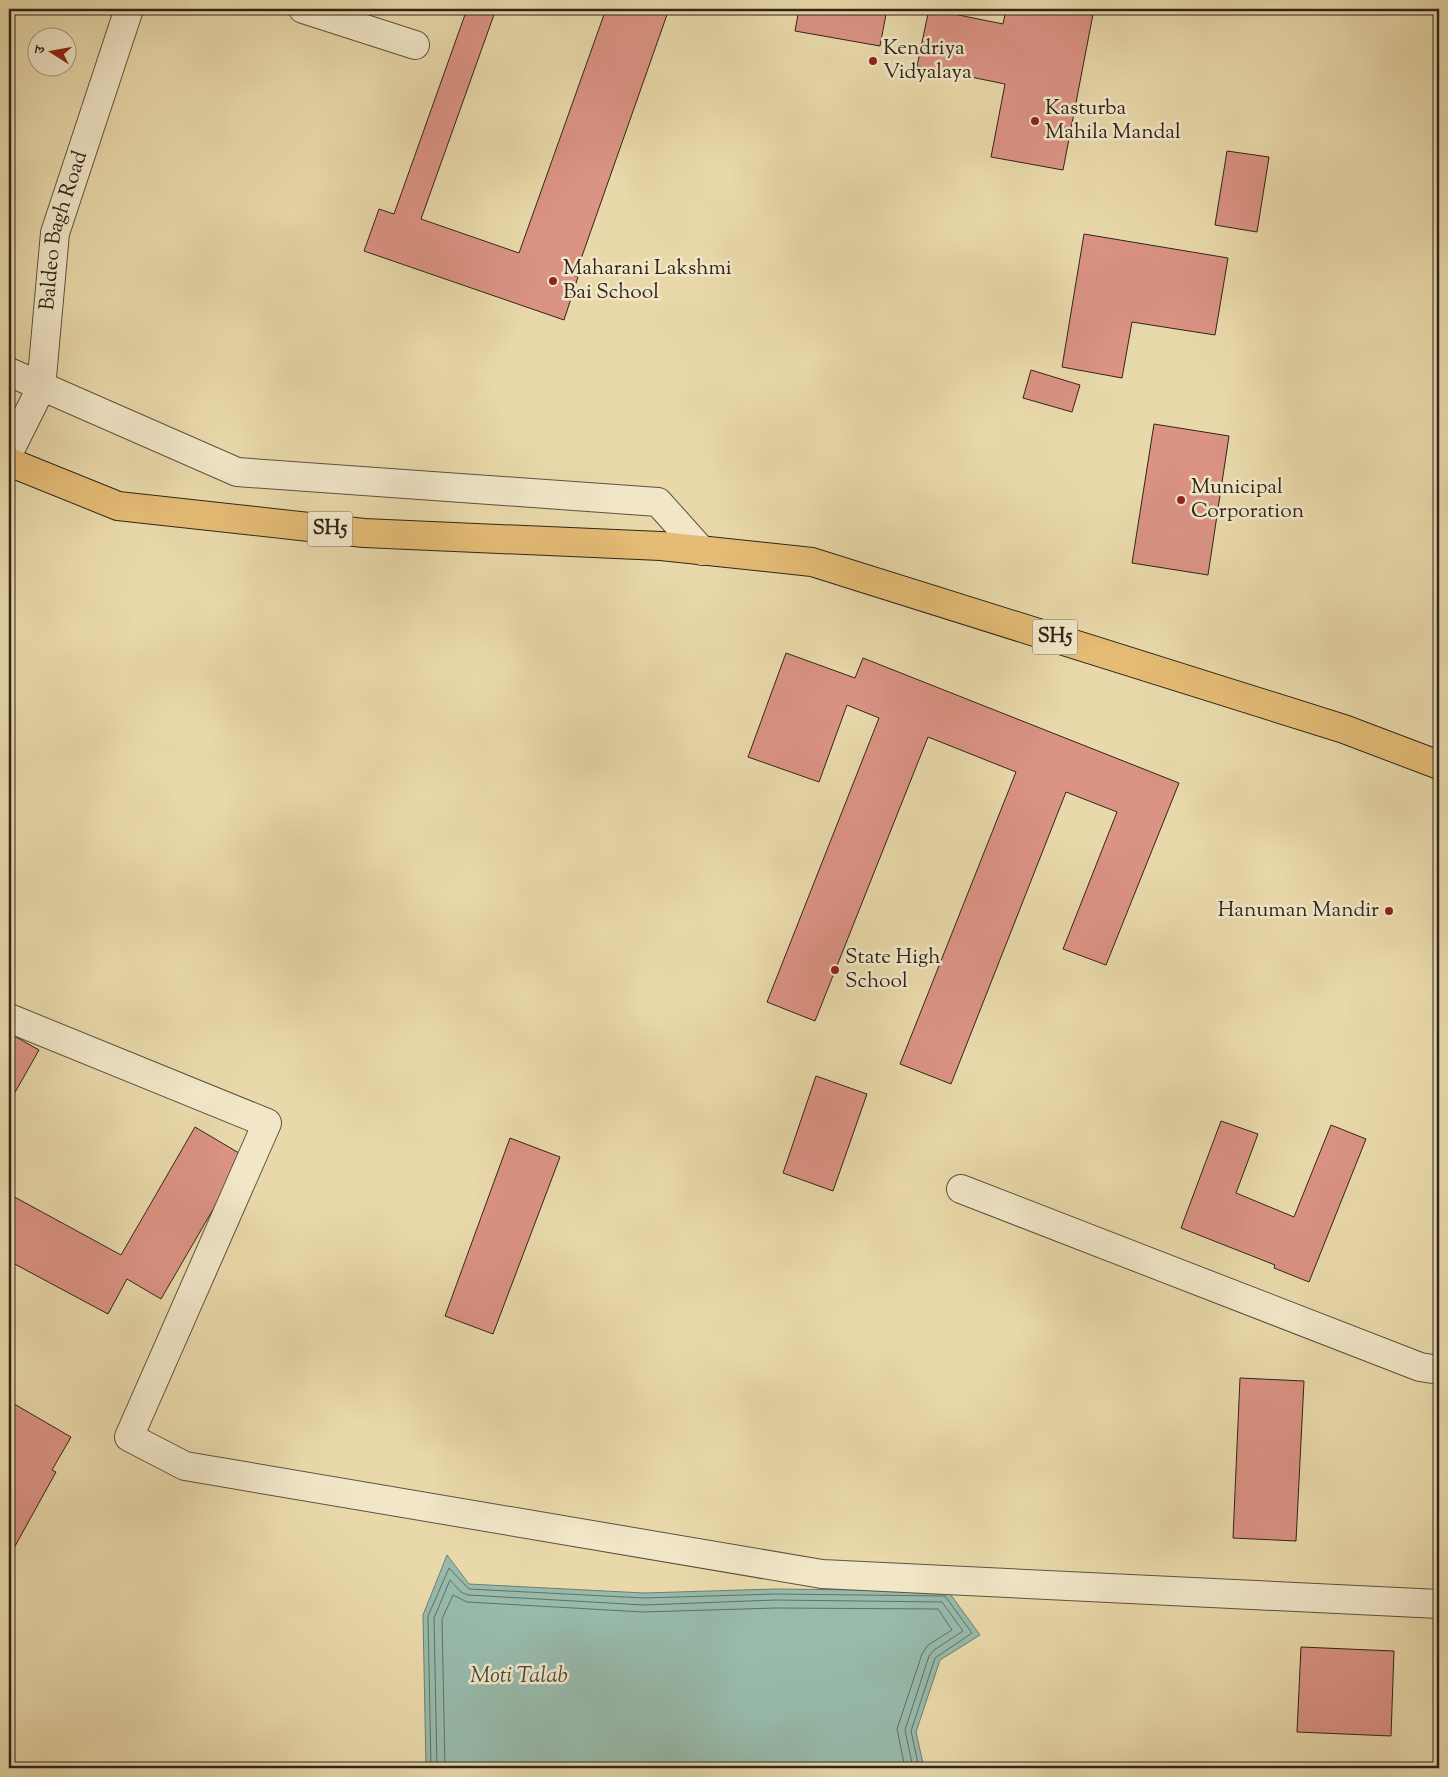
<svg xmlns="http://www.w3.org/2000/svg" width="1448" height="1777" font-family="'Sorts Mill Goudy','Noto Serif Devanagari',serif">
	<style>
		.water { fill: #97baab; stroke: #6d7e72 }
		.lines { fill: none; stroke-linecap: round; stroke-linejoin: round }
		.shore { stroke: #627064; stroke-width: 1 }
		.building { fill: #db9384; stroke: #2e251c }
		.minor-casing { stroke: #5d5240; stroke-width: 30 }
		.major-casing { stroke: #2e251c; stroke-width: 30 }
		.minor { stroke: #f1e6c8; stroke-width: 28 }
		.major { stroke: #e4bc75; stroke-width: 28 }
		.poi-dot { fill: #8f2418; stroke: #f1e6c8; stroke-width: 2 }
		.labels { text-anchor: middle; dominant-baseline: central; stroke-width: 5; stroke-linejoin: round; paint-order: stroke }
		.shield { fill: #f1e6c8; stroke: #685f50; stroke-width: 1 }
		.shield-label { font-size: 20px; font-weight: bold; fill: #2e251c }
		.poi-label { font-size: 21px; fill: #2e251c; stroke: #f1e6c8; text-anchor: start }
		.street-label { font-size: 21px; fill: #2e251c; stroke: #f1e6c8 }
		.water-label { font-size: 22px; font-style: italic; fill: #484a40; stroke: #f1e6c8 }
	</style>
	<rect width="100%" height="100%" fill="#e9d9aa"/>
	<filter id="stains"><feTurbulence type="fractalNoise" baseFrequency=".004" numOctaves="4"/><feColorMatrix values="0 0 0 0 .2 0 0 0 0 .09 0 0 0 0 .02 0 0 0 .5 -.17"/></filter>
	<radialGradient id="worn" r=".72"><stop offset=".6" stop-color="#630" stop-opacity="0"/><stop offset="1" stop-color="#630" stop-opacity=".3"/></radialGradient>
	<path class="water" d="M447,1555L469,1584L644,1593L776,1589L948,1591L980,1635L940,1660L916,1732L924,1768H426L423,1615Z"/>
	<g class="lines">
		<path class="shore" d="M431,1768L428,1616L449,1568L469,1589L644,1598L776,1594L945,1596L972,1633L935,1658L911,1731L919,1768
			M437,1768L434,1618L450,1580L461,1592L468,1595L644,1605L776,1600L942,1602L963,1631L934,1650L929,1656L905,1730L913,1768
			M445,1768L442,1619L453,1595L467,1602L643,1612L776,1608L938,1609L952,1630L928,1645L922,1654L897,1729L905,1768"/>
	</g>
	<path class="building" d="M467,9H496L421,219L519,253L606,9H669L575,276L578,277L564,320L364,251L379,209L394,214Z
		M799,9H887L880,46L795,31Z
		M929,9L1003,24L1006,9H1094L1063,170L991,157L1005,84L917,66Z
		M1227,151L1269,157L1257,232L1215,225Z
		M1084,234L1228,258L1215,335L1132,322L1122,378L1062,367Z
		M1031,370L1080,385L1072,412L1023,398Z
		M1154,424L1229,436L1208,575L1132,563Z
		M786,653L855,678L863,658L1179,783L1106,965L1063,949L1117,812L1066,792L951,1084L900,1064L1016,772L928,737L815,1021L767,1002L879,718L847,705L819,782L748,757Z
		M9,1033L39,1050L9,1103Z
		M816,1076L867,1094L833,1191L783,1173Z
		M1221,1121L1258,1134L1236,1193L1294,1217L1331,1125L1366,1139L1309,1282L1274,1268L1275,1265L1181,1228Z
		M195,1127L244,1156L161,1299L127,1279L108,1314L9,1261V1194L121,1255Z
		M510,1138L560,1157L493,1334L445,1316Z
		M1240,1378L1304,1381L1296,1541L1233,1538Z
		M9,1401L71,1437L52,1470L56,1472L9,1557Z
		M1301,1647L1394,1651L1391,1736L1297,1732Z"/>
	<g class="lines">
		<g class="minor-casing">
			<g id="minor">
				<path d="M303,9L415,45"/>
				<path d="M9,372L237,472L658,502L702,551"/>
				<path id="s1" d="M9,452L41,388L55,233L129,9"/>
				<path d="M9,1018L267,1123L129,1437L185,1466L822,1574L1439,1604"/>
				<path d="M961,1189L1420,1367L1439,1370"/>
			</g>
		</g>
		<g class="major-casing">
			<path id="major" d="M9,462L118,506L364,533L661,546L812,562L1344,729L1439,765"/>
		</g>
		<use href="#minor" class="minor"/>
		<use href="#major" class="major"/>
	</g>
	<g class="poi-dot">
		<circle cx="873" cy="61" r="5"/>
		<circle cx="1035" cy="121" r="5"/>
		<circle cx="553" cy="281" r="5"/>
		<circle cx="1181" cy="500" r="5"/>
		<circle cx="1389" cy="911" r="5"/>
		<circle cx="835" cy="970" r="5"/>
	</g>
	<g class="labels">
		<g class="shield">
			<rect x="307.5" y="511.5" width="45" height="35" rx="4"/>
			<rect x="1032.5" y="619.5" width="45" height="35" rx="4"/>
		</g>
		<g class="shield-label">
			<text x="330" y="529">SH5</text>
			<text x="1055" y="637">SH5</text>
		</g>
		<g class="poi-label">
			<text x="883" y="49">Kendriya<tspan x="883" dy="24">Vidyalaya</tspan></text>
			<text x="1045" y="109">Kasturba<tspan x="1045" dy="24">Mahila Mandal</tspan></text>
			<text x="563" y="269">Maharani Lakshmi<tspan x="563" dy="24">Bai School</tspan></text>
			<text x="1191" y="488">Municipal<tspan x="1191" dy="24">Corporation</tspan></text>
			<text x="1379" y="911" text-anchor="end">Hanuman Mandir</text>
			<text x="845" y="958">State High<tspan x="845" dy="24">School</tspan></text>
		</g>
		<g class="street-label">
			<text stroke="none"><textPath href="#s1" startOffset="231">Baldeo Bagh Road</textPath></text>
		</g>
		<g class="water-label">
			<text x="519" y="1677">Moti Talab</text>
		</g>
	</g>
	<rect width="1448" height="1777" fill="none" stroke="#e9d9aa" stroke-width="30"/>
	<rect x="10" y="10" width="1428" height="1757" fill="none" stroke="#2e251c" stroke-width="2.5"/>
	<rect x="15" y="15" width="1418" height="1747" fill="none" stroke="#2e251c"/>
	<g transform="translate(52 52) rotate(281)"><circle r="24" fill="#f1e6c8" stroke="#a39983"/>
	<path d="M0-4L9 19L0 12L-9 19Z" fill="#8f2418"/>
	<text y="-8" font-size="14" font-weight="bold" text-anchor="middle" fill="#2e251c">उ</text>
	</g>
	<rect width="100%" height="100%" filter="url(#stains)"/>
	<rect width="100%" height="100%" fill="url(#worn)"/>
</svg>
